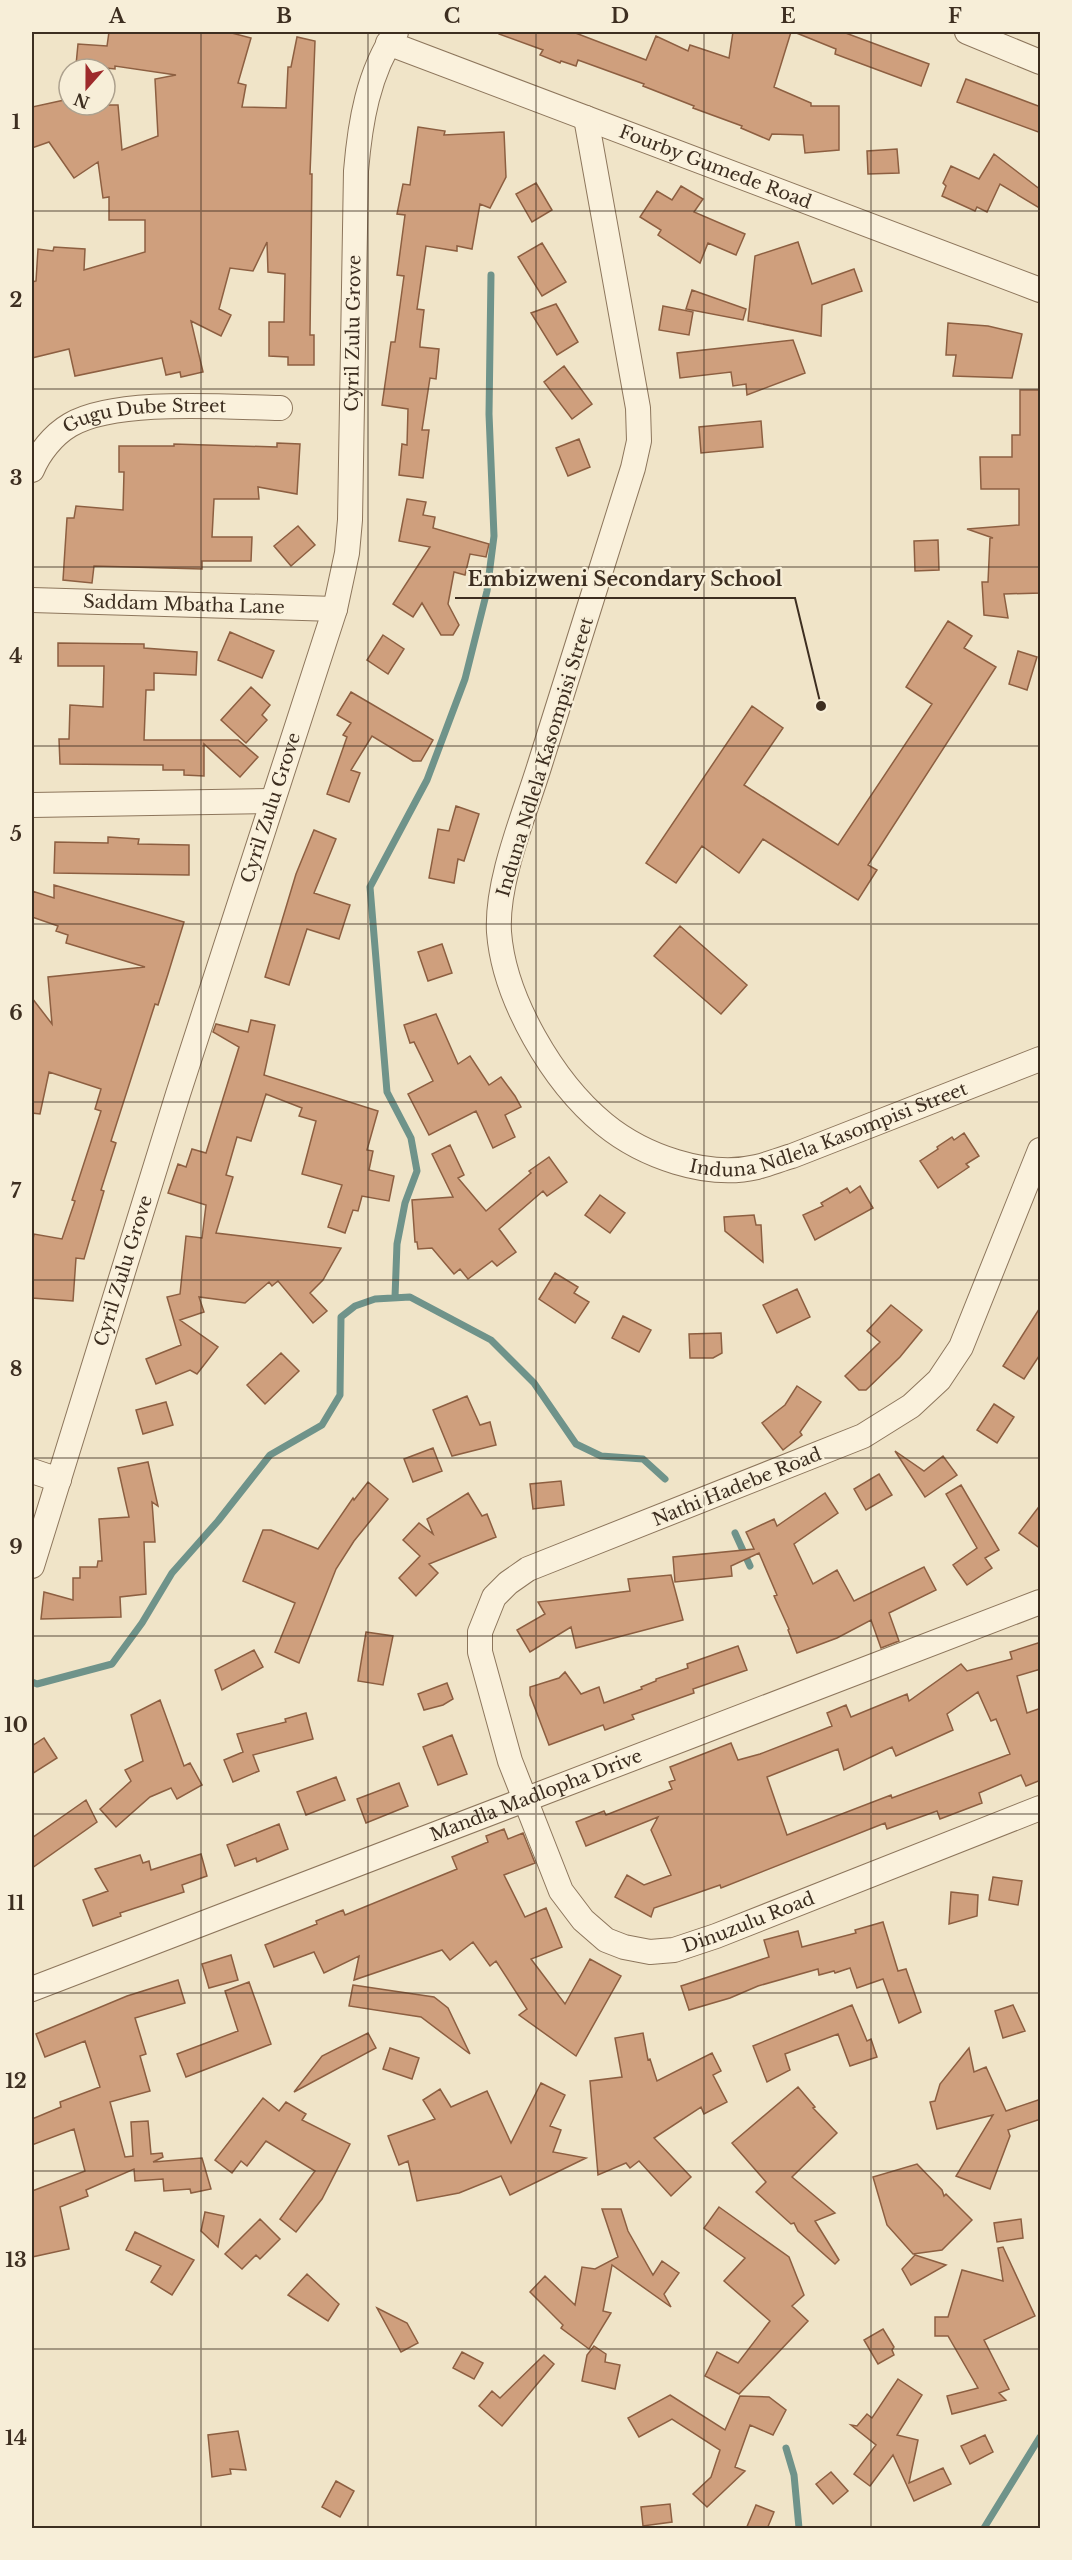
<svg xmlns="http://www.w3.org/2000/svg" width="1072" height="2560" font-family="'Libre Baskerville',serif">
	<style>
		.lines { fill: none; stroke-linecap: round; stroke-linejoin: round }
		.stream { stroke: #6f938a; stroke-width: 7 }
		.building { fill: #cf9f7d; stroke: #8d5f41; stroke-width: 1.5; fill-rule: evenodd }
		.minor-casing { stroke: #8d765c; stroke-width: 26 }
		.minor { stroke: #faf1dc; stroke-width: 24 }
		.grid { fill: none; stroke: #3d2e20; stroke-width: 1.5; stroke-opacity: 0.55 }
		.labels { text-anchor: middle; dominant-baseline: central; stroke-width: 4.5; stroke-linejoin: round; paint-order: stroke }
		.street-label { font-size: 18px; fill: #3d2e20; stroke: #f7eed8 }
		.leader { fill: none; stroke: #3d2e20; stroke-width: 2 }
		.callout-dot { fill: #3d2e20; stroke: #f7eed8; stroke-width: 2 }
		.callout-label { font-size: 20px; text-anchor: middle; font-weight: bold; fill: #3d2e20; stroke: #f7eed8; stroke-width: 4.5; stroke-linejoin: round; paint-order: stroke }
		.neatline { fill: none; stroke: #3d2e20; stroke-width: 2 }
		.grid-label { font-size: 20px; text-anchor: middle; font-weight: bold; fill: #3d2e20 }
	</style>
	<rect width="100%" height="100%" fill="#f0e4c8"/>
	<g class="lines">
		<path class="stream" d="M395,1297L397,1244L405,1203L417,1171L411,1138L387,1092L370,887L427,780L465,679L487,591L494,536L489,414L491,275
			M735,1533L750,1566
			M32,1682L37,1684L112,1664L142,1623L172,1573L218,1521L270,1455L322,1425L340,1395L341,1317L355,1306L375,1299L410,1297L491,1340L534,1383L576,1444L601,1456L643,1459L665,1479
			M786,2448L794,2475L799,2528
			M984,2528L1040,2437"/>
	</g>
	<path class="building" d="M109,32H228L251,38L238,83L246,85L242,107L286,108L288,67H291L297,37L315,41L310,174H312L310,335H314V365H288V357L269,356V322H284L285,274L268,272L267,242L253,271L230,268L219,309L231,315L221,336L191,321L203,372L181,377L180,372L166,375L162,358L75,376L69,349L32,358V282L36,281L38,249L53,251L54,247L85,249L84,270L145,252V220H109V197L103,198L98,162L74,178L49,142L32,148V107L69,99V105H118L122,150L158,136L155,79L176,75L115,66V69L76,65L78,44L107,46Z
		M499,32H573L646,60L656,36L688,51L690,45L729,58L733,32H791L774,87L811,103V106H839V150L805,153L803,135L772,134L769,140L741,128L742,126L693,108L694,106L643,86L644,84L578,60L576,66L561,61L560,63L540,55L543,50L499,34Z
		M794,32H843L929,64L921,86L835,54L836,49Z
		M966,79L1041,107V133L957,102Z
		M418,127L445,131L444,135L504,132L506,177L490,208L480,204L472,249L457,246V251L426,246L417,309L424,310L420,344V347L439,349L436,379L430,378L422,430H429L423,478L399,475L402,444L407,445L408,409L382,405L391,342H395L404,276L397,275L405,215L397,214L403,184L410,185Z
		M897,149L899,173L868,174L867,151Z
		M994,154L1041,190V209L1000,184L987,212L977,207L975,211L942,196L946,186L943,183L951,166L979,179Z
		M536,183L552,210L532,222L516,194Z
		M681,186L703,199L694,212L745,234L736,255L708,243L700,263L658,235L661,230L640,217L657,191L672,200Z
		M798,242L812,284L854,269L862,291L822,305L821,336L748,321L755,256Z
		M542,243L566,282L542,296L518,257Z
		M692,290L746,309L743,320L686,309Z
		M556,304L578,342L557,355L531,313Z
		M663,306L693,312L689,335L659,330Z
		M948,323L988,326L1022,334L1012,378L953,376L956,355H946Z
		M793,340L805,373L747,395L746,384L733,386L731,372L680,378L677,353Z
		M564,366L592,404L572,419L544,382Z
		M1020,390H1041V593L1004,594L1008,618L984,615L982,582H988L990,538H993L967,529L1019,525V489H981L980,457H1012V435H1020Z
		M761,421L763,447L701,453L699,427Z
		M579,439L590,467L568,476L556,448Z
		M277,443L300,444L297,494L258,487L259,499H214L212,537H252L251,561H202V569L94,566L92,583L63,580L67,518H74L76,506L123,510L124,472H119V446H174V444L277,447Z
		M407,499L426,502L423,515L435,517L433,528L489,544L486,557L470,554L465,575L454,572L448,604L459,625L453,635H441L422,603L413,617L393,604L430,547L399,541Z
		M298,526L315,545L291,566L274,546Z
		M938,540L939,570L915,571L914,541Z
		M948,621L972,636L964,648L996,667L868,865L877,870L858,900L763,839L739,873L702,846L676,883L646,863L752,706L783,728L744,785L838,845L932,704L906,687Z
		M230,632L274,651L262,678L218,660Z
		M383,635L404,649L388,674L367,660Z
		M58,643L144,644V648L197,652L196,675L154,673V690H146L144,740H238L258,757L240,777L204,744V776L184,775V770H163V765L60,764L59,739H69L70,705L103,707L104,666H58Z
		M1018,651L1037,657L1027,690L1009,684Z
		M251,687L270,705L262,715L267,720L246,743L221,720Z
		M351,692L433,740L421,761H413L372,736L351,770L360,773L349,802L327,794L347,737L343,735L351,723L337,715Z
		M456,806L479,814L464,861L458,859L454,883L429,878L438,829L449,831Z
		M314,830L336,839L314,893L350,905L339,939L307,929L289,985L265,977L296,874Z
		M108,837L139,839L138,844L189,845V875L54,873L55,842L108,843Z
		M54,885L184,922L168,974L158,1005L155,1004L111,1141L116,1143L101,1190L104,1191L84,1259L76,1258L73,1301L32,1298V1244L34,1234L62,1239L75,1201L72,1200L101,1111L95,1109L101,1089L49,1072L40,1114L32,1113V998L52,1024L48,977L145,967L66,943L68,935L56,931L58,926L32,917V891L54,898Z
		M680,926L747,985L721,1014L654,956Z
		M442,944L452,973L428,981L418,952Z
		M436,1014L458,1064L470,1056L489,1085L501,1077L515,1096L521,1107L505,1115L515,1137L493,1148L476,1111L429,1135L408,1094L433,1081L414,1042L410,1043L404,1025Z
		M251,1020L275,1025L264,1075L378,1111L367,1150L373,1151L369,1170L394,1176L389,1201L362,1196L358,1211L353,1210L345,1233L328,1227L342,1185L302,1174L316,1121L299,1116L302,1108L266,1094L251,1141L237,1137L226,1175L233,1177L216,1233L341,1248L323,1280L310,1293L327,1311L313,1323L278,1281L272,1286L269,1282L245,1303L199,1297L204,1312L180,1320L218,1347L197,1374L190,1370L156,1384L146,1359L181,1345L167,1297L180,1294L186,1236L202,1238L206,1205L168,1193L178,1164L186,1167L192,1149L206,1153L239,1047L213,1032L216,1024L248,1032Z
		M964,1133L979,1156L966,1164L969,1167L938,1188L920,1161L938,1149L937,1147L952,1137L954,1140Z
		M450,1145L464,1175L458,1178L486,1211L531,1173L529,1171L549,1157L567,1182L547,1196L543,1191L499,1229L516,1252L497,1266L492,1261L468,1279L460,1269L454,1274L432,1248L418,1249L417,1242H415L412,1200L453,1197L432,1154Z
		M860,1186L873,1208L815,1240L803,1215L823,1206L821,1203L847,1188L850,1193Z
		M600,1195L625,1213L610,1233L585,1215Z
		M754,1215L756,1225H761L763,1262L725,1231L724,1217Z
		M555,1273L578,1287L574,1293L589,1302L575,1323L539,1299Z
		M797,1289L810,1317L777,1333L763,1305Z
		M891,1305L922,1330L900,1357L866,1390H859L845,1376L880,1342L867,1331Z
		M1041,1306V1353L1024,1379L1003,1366Z
		M623,1316L651,1330L639,1352L612,1338Z
		M721,1333L722,1353L713,1358H690L689,1334Z
		M281,1353L299,1371L265,1404L247,1385Z
		M797,1386L821,1402L800,1432L802,1435L783,1450L762,1423L785,1405Z
		M467,1396L480,1425L490,1422L496,1445L452,1456L433,1410Z
		M166,1402L173,1425L143,1434L136,1410Z
		M994,1404L1014,1417L997,1443L977,1430Z
		M433,1448L442,1471L413,1482L404,1459Z
		M895,1451L924,1471L943,1456L957,1475L925,1497Z
		M148,1462L158,1506L152,1502L155,1542H144L146,1594L120,1597L121,1617L41,1619L44,1592L73,1600V1578H80V1567H97L98,1561H102L99,1519L129,1517L118,1468Z
		M879,1474L892,1495L866,1510L854,1489Z
		M561,1481L564,1505L533,1509L530,1484Z
		M368,1482L388,1499L354,1541L336,1569L299,1663L275,1652L295,1603L243,1581L263,1530H271L318,1549L353,1498L354,1500Z
		M961,1485L999,1550L985,1558L992,1568L967,1585L953,1565L977,1548L946,1494Z
		M468,1493L482,1516L487,1514L496,1537L429,1564L438,1573L416,1596L399,1578L420,1556L403,1540L419,1523L433,1534L427,1519Z
		M825,1493L838,1513L794,1544L813,1584L837,1570L854,1601L924,1567L936,1590L889,1613L899,1641L881,1648L871,1620L837,1638L797,1653L788,1630L789,1629L774,1596L777,1595L759,1553L731,1566L732,1576L675,1582L673,1557L754,1549L746,1532L774,1519L777,1526Z
		M1041,1504V1549L1019,1533Z
		M671,1575L683,1620L576,1648L571,1627L530,1652L517,1630L545,1614L538,1602L630,1591L628,1579Z
		M366,1632L393,1636L383,1685L358,1681Z
		M1041,1642V1669L1017,1676L1027,1713L1041,1708V1780L1026,1786L1021,1775L979,1793L982,1803L940,1819L937,1811L887,1829L885,1823L721,1888L720,1885L654,1908L651,1917L615,1897L627,1875L644,1885L671,1875L651,1830L658,1817L586,1846L576,1822L604,1811L606,1815L672,1789L669,1782L675,1780L670,1767L731,1743L738,1760L760,1754L832,1726L827,1713L846,1705L851,1717L907,1694L909,1701L961,1664L967,1671L1012,1659L1010,1652ZM978,1692L991,1721L996,1719L1010,1754L892,1798L891,1795L787,1835L767,1777L838,1749L844,1770L892,1747L896,1756L953,1730L947,1714Z
		M738,1646L747,1670L693,1689L694,1693L632,1715L634,1719L605,1730L603,1725L549,1745L530,1695V1687L559,1678L565,1672L581,1694L599,1687L604,1703L642,1689L641,1687L656,1681V1679L688,1668L687,1664Z
		M254,1650L263,1667L222,1690L215,1670Z
		M447,1683L453,1699L443,1705L424,1710L418,1694Z
		M160,1700L184,1766L190,1763L202,1785L177,1799L171,1788L150,1797L116,1827L100,1809L131,1781L125,1770L143,1761L131,1715Z
		M306,1713L313,1739L253,1755L259,1771L233,1782L224,1760L243,1752L237,1734L286,1722L285,1719Z
		M452,1735L467,1774L438,1785L423,1747Z
		M44,1738L57,1758L32,1774V1746Z
		M336,1777L345,1800L306,1815L297,1792Z
		M399,1783L408,1806L366,1823L357,1799Z
		M86,1800L97,1822L32,1868V1838Z
		M279,1824L288,1849L257,1862L256,1858L235,1866L227,1845Z
		M504,1829L508,1839L523,1833L535,1863L504,1875L525,1917L546,1908L562,1947L531,1959L565,2004L590,1959L621,1976L576,2056L519,2015L527,2009L496,1961L490,1966L473,1942L450,1960L442,1950L354,1980L359,1956L324,1973L314,1952L274,1967L265,1945L317,1924L316,1921L343,1910L345,1915L457,1869L452,1857L488,1842L486,1836Z
		M201,1854L207,1876L182,1885L184,1892L120,1913L121,1916L93,1926L83,1900L108,1891L95,1869L140,1855L143,1863L149,1861L151,1870Z
		M993,1877L1022,1881L1018,1905L989,1900Z
		M951,1892L978,1895L977,1916L949,1924Z
		M883,1922L898,1971L906,1969L921,2012L899,2023L883,1979L857,1988L850,1968L835,1973L834,1971L819,1975L818,1969L758,1986L730,1998L689,2010L681,1986L769,1957L764,1940L798,1931L802,1947L856,1933L855,1930Z
		M231,1955L238,1980L209,1988L202,1964Z
		M178,1980L185,2003L135,2018L146,2054L140,2056L150,2091L110,2102L125,2157L133,2156L131,2122L148,2121L151,2154L162,2153L163,2157L153,2162L202,2158L211,2189L191,2193L190,2189L164,2191L163,2179L135,2181L134,2169L86,2190L88,2196L60,2207L69,2249L32,2257V2191L85,2171L74,2129L32,2145V2119L61,2107L60,2102L100,2087L85,2041L45,2057L36,2034L127,1996Z
		M249,1982L271,2044L186,2077L177,2054L238,2031L225,1991Z
		M353,1985L434,1997L448,2008L470,2054L421,2017L349,2006Z
		M852,2005L867,2041L871,2039L877,2057L850,2066L838,2034L785,2054L790,2070L767,2082L753,2046Z
		M1013,2005L1025,2031L1003,2038L995,2011Z
		M368,2033L376,2048L294,2092L322,2056Z
		M643,2033L648,2060L650,2059L657,2081L712,2053L721,2071L713,2075L727,2102L704,2114L701,2107L654,2138L691,2177L671,2196L639,2161L630,2168L626,2163L598,2175L590,2081L622,2077L615,2038Z
		M390,2048L419,2058L412,2079L383,2069Z
		M969,2048L974,2072L986,2067L1006,2111L1041,2099V2119L1008,2130L1010,2136L990,2189L956,2176L993,2115L937,2129L930,2102L935,2101L940,2084Z
		M541,2083L565,2095L550,2126L561,2130L553,2152L586,2158L510,2195L501,2176L459,2193L417,2201L408,2161L399,2165L388,2136L435,2119L423,2100L440,2089L451,2107L487,2091L511,2143Z
		M798,2087L815,2107L813,2108L837,2133L792,2177L835,2213L815,2221L839,2260L835,2264L798,2231L794,2223L791,2224L756,2192L766,2182L732,2143Z
		M263,2098L279,2111L286,2102L306,2114L302,2120L350,2144L322,2199L296,2232L280,2219L315,2171L266,2141L247,2166L241,2161L232,2173L215,2160Z
		M917,2164L942,2190L944,2196L946,2194L972,2220L942,2250L913,2254L887,2225L873,2177Z
		M719,2207L789,2257L804,2295L792,2306L808,2321L739,2394L705,2376L717,2352L738,2363L770,2321L724,2281L745,2258L704,2228Z
		M602,2209H621L628,2231L653,2275L662,2261L679,2273L664,2294L671,2307L612,2265L603,2311L611,2313L589,2349L561,2328L563,2325L530,2292L545,2276L575,2305L582,2267L595,2269L618,2257Z
		M205,2212L224,2216L218,2247L201,2231Z
		M260,2219L280,2239L260,2259L256,2255L242,2269L225,2254Z
		M1021,2219L1023,2238L997,2242L994,2223Z
		M135,2232L194,2260L172,2295L151,2282L161,2266L126,2250Z
		M1003,2247L1035,2316L984,2340L1009,2389L999,2393L1006,2400L952,2414L947,2396L978,2388L948,2336H935V2317H948L962,2270L1003,2281L998,2248Z
		M915,2255L946,2265L911,2285L902,2269Z
		M307,2274L339,2304L328,2321L288,2295Z
		M377,2308L407,2323L418,2343L401,2352Z
		M883,2329L894,2347L892,2350L894,2355L878,2364L864,2340Z
		M594,2346L606,2354L605,2362L620,2365L615,2389L582,2381L587,2355Z
		M462,2352L483,2363L474,2379L453,2368Z
		M544,2355L554,2364L502,2426L479,2406L492,2391L500,2398Z
		M898,2379L922,2395L897,2435L918,2440L909,2483L943,2468L951,2484L914,2501L893,2455L870,2486L854,2474L876,2445L851,2425L857,2426L867,2414L872,2418Z
		M670,2395L725,2430L740,2396L769,2397L786,2410L773,2435L750,2425L735,2467L745,2471L707,2507L693,2494L711,2477L720,2450L672,2419L639,2437L628,2418Z
		M238,2431L246,2470L230,2469L231,2474L212,2477L208,2435Z
		M985,2435L993,2452L970,2464L961,2446Z
		M831,2472L848,2491L833,2504L816,2484Z
		M336,2481L354,2491L340,2517L322,2507Z
		M670,2504L672,2522L643,2526L641,2507Z
		M756,2505L774,2512L767,2529H746Z"/>
	<g class="lines">
		<g class="minor-casing">
			<g id="minor">
				<path d="M967,32L1040,62"/>
				<path id="s1" d="M388,43L1040,290"/>
				<path id="s2" d="M586,118L638,408L639,441L633,468C602,567 571,665 540,764C525,813 496,881 499,932C504,999 553,1082 604,1124C643,1156 707,1179 757,1167C769,1164 781,1159 792,1156L1040,1059"/>
				<path id="s3" d="M32,470C39,453 53,435 70,425C115,398 226,407 280,408"/>
				<path id="s4" d="M32,600L335,609"/>
				<path d="M32,805L272,801"/>
				<path id="s5" d="M1040,1150L961,1347L939,1380L911,1406L863,1436L528,1569L508,1583L494,1597L480,1632V1652L510,1761L561,1891L583,1920L606,1940L624,1947L650,1952L674,1950L716,1936L1040,1808"/>
				<path d="M32,1471L59,1480"/>
				<path id="s6" d="M32,1566L178,1094L335,609L347,553L350,520L356,171C360,123 368,73 396,32"/>
				<path id="s7" d="M32,1989L1040,1602"/>
			</g>
		</g>
		<use href="#minor" class="minor"/>
	</g>
	<path class="grid" d="M201,32V2528M368,32V2528M536,32V2528M704,32V2528M871,32V2528M32,211H1040M32,389H1040M32,567H1040M32,746H1040M32,924H1040M32,1102H1040M32,1280H1040M32,1458H1040M32,1636H1040M32,1814H1040M32,1993H1040M32,2171H1040M32,2349H1040"/>
	<g class="labels">
		<g class="street-label">
			<text stroke="none"><textPath href="#s1" startOffset="350">Fourby Gumede Road</textPath></text>
			<text stroke="none"><textPath href="#s6" startOffset="1281">Cyril Zulu Grove</textPath></text>
			<text stroke="none"><textPath href="#s3" startOffset="136">Gugu Dube Street</textPath></text>
			<text stroke="none"><textPath href="#s4" startOffset="152">Saddam Mbatha Lane</textPath></text>
			<text transform="translate(545 757) rotate(-73)">Induna Ndlela Kasompisi Street</text>
			<text stroke="none"><textPath href="#s6" startOffset="795">Cyril Zulu Grove</textPath></text>
			<text stroke="none"><textPath href="#s2" startOffset="1305">Induna Ndlela Kasompisi Street</textPath></text>
			<text stroke="none"><textPath href="#s6" startOffset="309">Cyril Zulu Grove</textPath></text>
			<text transform="translate(737 1487) rotate(-22)">Nathi Hadebe Road</text>
			<text stroke="none"><textPath href="#s7" startOffset="540">Mandla Madlopha Drive</textPath></text>
			<text stroke="none"><textPath href="#s5" startOffset="1278">Dinuzulu Road</textPath></text>
		</g>
	</g>
	<path class="leader" d="M821 706L795 598H455"/>
	<circle class="callout-dot" cx="821" cy="706" r="6"/>
	<g class="callout-label">
		<text x="625" y="586">Embizweni Secondary School</text>
	</g>
	<rect width="1072" height="2560" fill="none" stroke="#f7eed8" stroke-width="66"/>
	<g transform="translate(87 87) rotate(201)"><circle r="28" fill="#f7eed8" stroke="#ada18e" stroke-width="1.5"/>
	<path d="M0-4.5L10 22L0 15L-10 22Z" fill="#9e2a2b"/>
	<text y="-9" font-size="16" font-weight="bold" text-anchor="middle" fill="#3d2e20">N</text>
	</g>
	<rect x="33" y="33" width="1006" height="2494" class="neatline"/>
	<g class="grid-label">
		<text x="117" y="23">A</text>
		<text x="284" y="23">B</text>
		<text x="452" y="23">C</text>
		<text x="620" y="23">D</text>
		<text x="788" y="23">E</text>
		<text x="955" y="23">F</text>
		<text x="16" y="129">1</text>
		<text x="16" y="307">2</text>
		<text x="16" y="485">3</text>
		<text x="16" y="663">4</text>
		<text x="16" y="841">5</text>
		<text x="16" y="1020">6</text>
		<text x="16" y="1198">7</text>
		<text x="16" y="1376">8</text>
		<text x="16" y="1554">9</text>
		<text x="16" y="1732">10</text>
		<text x="16" y="1910">11</text>
		<text x="16" y="2088">12</text>
		<text x="16" y="2267">13</text>
		<text x="16" y="2445">14</text>
	</g>
</svg>
